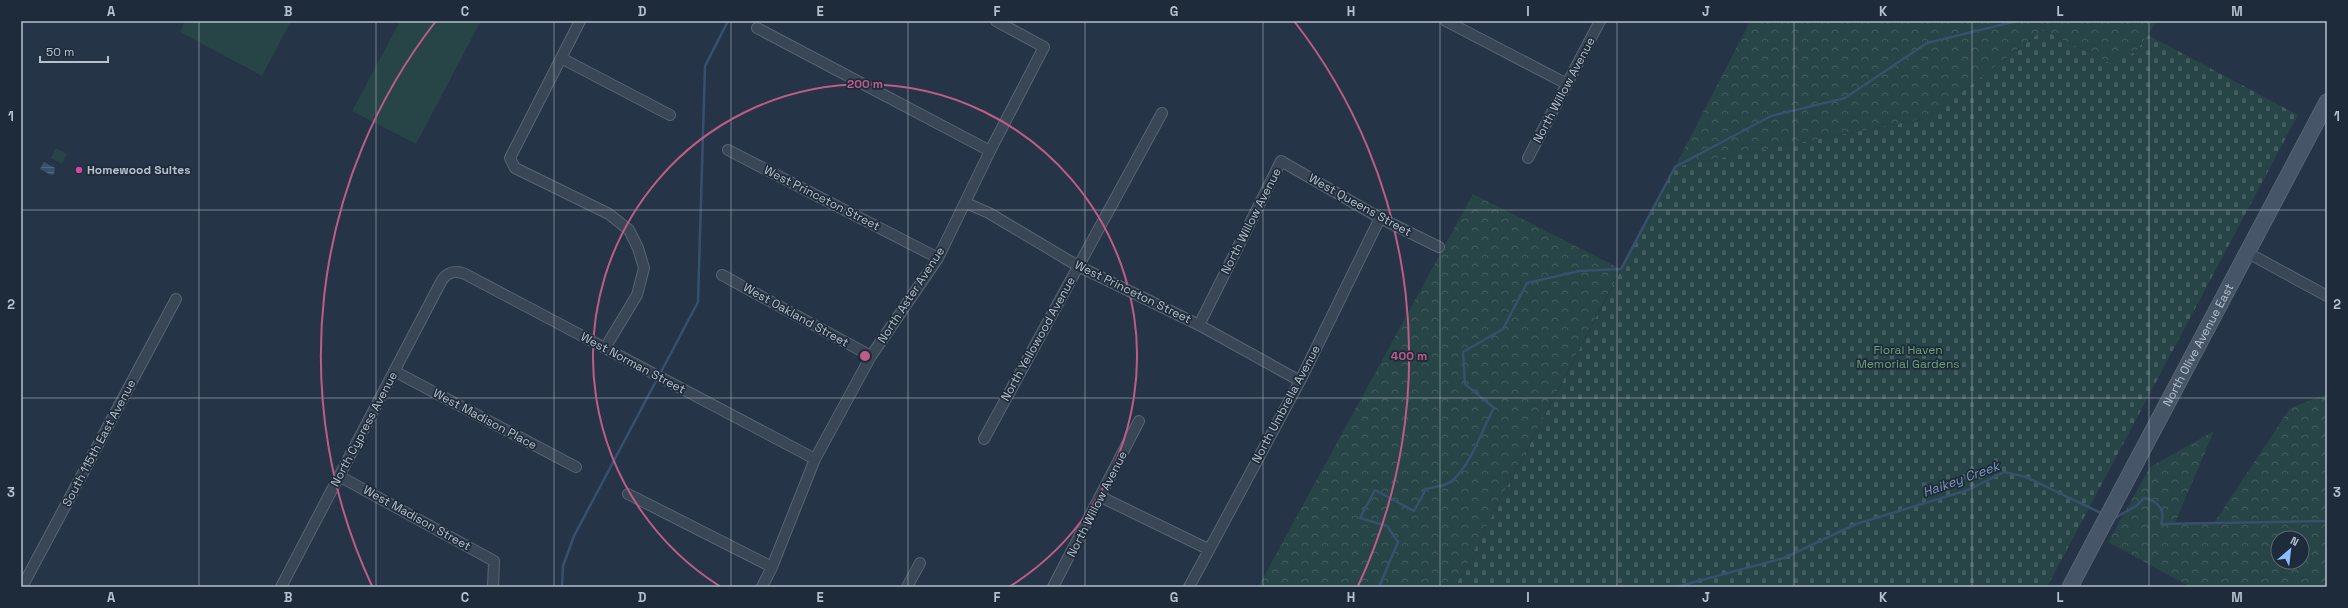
<svg xmlns="http://www.w3.org/2000/svg" width="2348" height="608" font-family="'Space Grotesk',sans-serif">
	<style>
		.green { fill: #274446 }
		.forest { fill: url(#forest-crowns); fill-rule: evenodd }
		.cemetery { fill: url(#cemetery-stones) }
		.water { fill: url(#water-rules) }
		.lines { fill: none; stroke-linecap: round; stroke-linejoin: round }
		.stream { stroke: #37506e; stroke-width: 2.5 }
		.street-casing { stroke: #586472; stroke-width: 12 }
		.secondary-casing { stroke: #586472; stroke-width: 17 }
		.street { stroke: #394655; stroke-width: 10 }
		.secondary { stroke: #475568; stroke-width: 15 }
		.grid { fill: none; stroke: #b7c1ce; stroke-width: 1; stroke-opacity: 0.55 }
		.ring { fill: none; stroke: #be5c89; stroke-width: 2 }
		.hotel-dot { fill: #d1479c; stroke: #1e2b3a; stroke-width: 1.5 }
		.labels { text-anchor: middle; dominant-baseline: central; stroke-width: 3.5; stroke-linejoin: round; paint-order: stroke }
		.street-label { font-size: 12px; fill: #b7c1ce; stroke: #1e2b3a }
		.poi-label { font-size: 12px; font-weight: bold; fill: #b7c1ce; stroke: #1e2b3a; text-anchor: start }
		.park-label { font-size: 12px; fill: #6ca176; stroke: #1e2b3a }
		.water-label { font-size: 13px; font-style: italic; fill: #7c98b8; stroke: #1e2b3a }
		.centre { fill: #be5c89; stroke: #1e2b3a; stroke-width: 2 }
		.ring-label { font-size: 12px; text-anchor: middle; font-weight: bold; fill: #be5c89; stroke: #1e2b3a; stroke-width: 3.5; stroke-linejoin: round; paint-order: stroke }
		.neatline { fill: none; stroke: #b7c1ce; stroke-width: 1.5 }
		.grid-label { font-size: 13px; text-anchor: middle; font-weight: bold; fill: #b7c1ce }
	</style>
	<defs>
		<pattern id="forest-crowns" width="20" height="18" patternUnits="userSpaceOnUse"><rect width="20" height="18" fill="#274446"/><path d="M2 6a3 3 0 1 1 6 0M12 15a3 3 0 1 1 6 0" fill="none" stroke="#445d60"/></pattern>
		<pattern id="cemetery-stones" width="16" height="16" patternUnits="userSpaceOnUse"><rect width="16" height="16" fill="#274446"/><path d="M2 7V4a2 2 0 0 1 4 0v3zM10 15v-3a2 2 0 0 1 4 0v3z" fill="#445d60"/></pattern>
		<pattern id="water-rules" width="6" height="5" patternUnits="userSpaceOnUse"><rect width="6" height="5" fill="#37506e"/><path d="M0 2.5h6" fill="none" stroke="#526782"/></pattern>
	</defs>
	<rect width="100%" height="100%" fill="#253446"/>
	<path class="green" d="M185,21H291L262,76L180,32Z
		M400,21H481L416,144L352,111Z
		M56,148L67,154L62,164L51,158Z"/>
	<path class="forest" d="M1750,21H2157L2136,52L2109,63L2043,30L1928,118L1675,167Z
		M1473,194L1621,269L1455,587H1258Z
		M2327,394V587H2190L2108,542L2150,467L2214,431L2175,523H2214L2290,408ZM2278,538H2302V562H2278Z"/>
	<path class="cemetery" d="M2043,30L2109,63L2136,52L2148,35L2298,115L2047,587H1455L1675,167L1928,118Z"/>
	<path class="water" d="M44,162L55,168L54,174L51,175L40,169Z"/>
	<g class="lines">
		<path class="stream" d="M662,370L698,302L705,66L728,21
			M2113,519L2136,506L2144,498C2158,501 2166,510 2161,524L2327,521
			M562,587L563,566L574,536L655,383
			M1379,587L1398,542L1387,526L1360,518L1375,490L1414,511L1426,489C1433,487 1447,486 1452,481C1472,463 1481,431 1494,408L1465,384L1463,352L1503,329L1527,283L1579,271L1621,269L1675,167L1771,116L1845,98L1927,43L2017,21
			M1676,587L1784,558L1856,524L1968,490L2004,472L2026,477L2103,514"/>
		<g class="street-casing">
			<path id="street" d="M580,21L510,158L515,168L609,214L629,230L638,248L644,268L637,295L605,348
				M1446,21L1567,84
				M757,28L990,151
				M561,58L670,115
				M728,150L938,258
				M1528,158L1600,21
				M966,203L989,213L1078,266L1199,325L1300,381
				M2248,253L2327,296
				M722,275L871,356
				M1199,325L1281,161L1380,218L1439,247
				M394,371L576,467
				M984,439L1162,113
				M339,476L494,561L493,587
				M628,494L772,567
				M1101,497L1208,549
				M22,587L176,299
				M281,587L442,280C448,272 455,270 465,274L815,459
				M762,587L772,567L815,459L871,356L938,258L990,151L1044,47L996,21
				M907,587L920,563
				M1053,587L1139,421
				M1189,587L1300,381L1380,218"/>
		</g>
		<g class="secondary-casing">
			<g id="secondary">
				<path id="s1" d="M2070,587L2327,102"/>
			</g>
		</g>
		<use href="#street" class="street"/>
		<use href="#secondary" class="secondary"/>
	</g>
	<path class="grid" d="M199,21V587M376,21V587M554,21V587M731,21V587M908,21V587M1085,21V587M1263,21V587M1440,21V587M1617,21V587M1794,21V587M1972,21V587M2149,21V587M21,210H2327M21,398H2327"/>
	<g class="ring">
		<path d="M721 587A272 272 0 1 1 1009 587"/>
		<path d="M372 586A544 544 0 0 1 436 21M1294 21A544 544 0 0 1 1358 586"/>
	</g>
	<circle class="hotel-dot" cx="79" cy="170" r="4"/>
	<g class="labels">
		<g class="street-label">
			<text transform="translate(1564 90) rotate(-62)">North Willow Avenue</text>
			<text transform="translate(822 198) rotate(27)">West Princeton Street</text>
			<text transform="translate(1360 205) rotate(29)">West Queens Street</text>
			<text transform="translate(1251 221) rotate(-63)">North Willow Avenue</text>
			<text transform="translate(1133 292) rotate(26)">West Princeton Street</text>
			<text transform="translate(911 295) rotate(-57)">North Aster Avenue</text>
			<text transform="translate(796 315) rotate(29)">West Oakland Street</text>
			<text transform="translate(1038 339) rotate(-61)">North Yellowood Avenue</text>
			<text stroke="none"><textPath href="#s1" startOffset="274">North Olive Avenue East</textPath></text>
			<text transform="translate(633 363) rotate(28)">West Norman Street</text>
			<text transform="translate(1286 404) rotate(-62)">North Umbrella Avenue</text>
			<text transform="translate(485 419) rotate(28)">West Madison Place</text>
			<text transform="translate(364 429) rotate(-62)">North Cypress Avenue</text>
			<text transform="translate(99 443) rotate(-62)">South 115th East Avenue</text>
			<text transform="translate(1097 504) rotate(-63)">North Willow Avenue</text>
			<text transform="translate(417 518) rotate(29)">West Madison Street</text>
		</g>
		<g class="poi-label">
			<text x="87" y="170">Homewood Suites</text>
		</g>
		<g class="park-label">
			<text x="1908" y="350">Floral Haven<tspan x="1908" dy="14">Memorial Gardens</tspan></text>
		</g>
		<g class="water-label">
			<text transform="translate(1961 479) rotate(-20)">Haikey Creek</text>
		</g>
	</g>
	<circle cx="865" cy="356" r="6" class="centre"/>
	<g class="ring-label">
		<text x="865" y="88">200 m</text>
		<text x="1409" y="360">400 m</text>
	</g>
	<rect width="2348" height="608" fill="none" stroke="#1e2b3a" stroke-width="44"/>
	<g transform="translate(2290 550) rotate(28)"><circle r="19" fill="#1e2b3a" stroke="#5b6775"/>
	<path d="M0-3L7 15L0 10L-7 15Z" fill="#8bbcff"/>
	<text y="-6" font-size="11" font-weight="bold" text-anchor="middle" fill="#b7c1ce">N</text>
	</g>
	<path d="M40 56v6h68v-6" fill="none" stroke="#b7c1ce" stroke-width="2"/>
	<text x="46" y="56" font-size="12" fill="#b7c1ce" stroke="#1e2b3a" stroke-width="3" paint-order="stroke">50 m</text>
	<rect x="22" y="22" width="2304" height="564" class="neatline"/>
	<g class="grid-label">
		<text x="111" y="16">A</text>
		<text x="288" y="16">B</text>
		<text x="465" y="16">C</text>
		<text x="642" y="16">D</text>
		<text x="820" y="16">E</text>
		<text x="997" y="16">F</text>
		<text x="1174" y="16">G</text>
		<text x="1351" y="16">H</text>
		<text x="1528" y="16">I</text>
		<text x="1706" y="16">J</text>
		<text x="1883" y="16">K</text>
		<text x="2060" y="16">L</text>
		<text x="2237" y="16">M</text>
		<text x="11" y="121">1</text>
		<text x="2337" y="121">1</text>
		<text x="11" y="309">2</text>
		<text x="2337" y="309">2</text>
		<text x="11" y="497">3</text>
		<text x="2337" y="497">3</text>
		<text x="111" y="602">A</text>
		<text x="288" y="602">B</text>
		<text x="465" y="602">C</text>
		<text x="642" y="602">D</text>
		<text x="820" y="602">E</text>
		<text x="997" y="602">F</text>
		<text x="1174" y="602">G</text>
		<text x="1351" y="602">H</text>
		<text x="1528" y="602">I</text>
		<text x="1706" y="602">J</text>
		<text x="1883" y="602">K</text>
		<text x="2060" y="602">L</text>
		<text x="2237" y="602">M</text>
	</g>
</svg>
